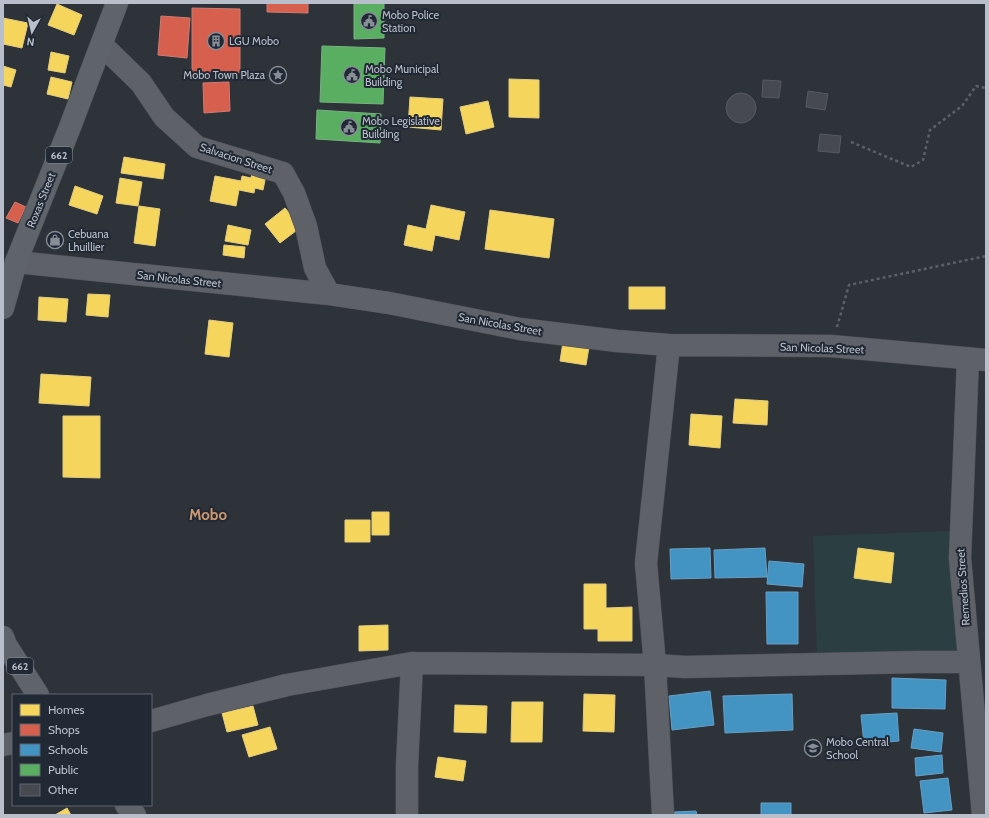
<svg xmlns="http://www.w3.org/2000/svg" width="989" height="818" font-family="Cabin,sans-serif">
	<style>
		.green { fill: #2b3e41 }
		.homes { fill: #f6d55c; stroke: #e4ce7d }
		.shops { fill: #d6604d; stroke: #cd7c72 }
		.schools { fill: #4393c3; stroke: #66a0c5 }
		.public { fill: #5aae61; stroke: #76b380 }
		.building { fill: #464a50; stroke: #565a61 }
		.lines { fill: none; stroke-linecap: round; stroke-linejoin: round }
		.minor-casing { stroke: #4c4f55; stroke-width: 23 }
		.major-casing { stroke: #4c4f57; stroke-width: 23 }
		.path { stroke: #5c6166; stroke-width: 2.5; stroke-dasharray: 3 3; stroke-linecap: butt }
		.minor { stroke: #5e6168; stroke-width: 22 }
		.major { stroke: #5f636a; stroke-width: 22 }
		.labels { text-anchor: middle; dominant-baseline: central; stroke-width: 4; stroke-linejoin: round; paint-order: stroke }
		.shield { fill: #212935; stroke: #8b929d; stroke-width: 1 }
		.shield-label { font-size: 10px; font-weight: bold; fill: #b9bfca }
		.poi-label { font-size: 11px; fill: #b9bfca; stroke: #212935; text-anchor: start }
		.street-label { font-size: 11px; fill: #b9bfca; stroke: #212935 }
		.district-label { font-size: 15px; font-weight: bold; fill: #ce986f; stroke: #212935 }
	</style>
	<rect width="100%" height="100%" fill="#2e333a"/>
	<path class="green" d="M952,531L957,651L817,656L813,536Z"/>
	<path class="homes" d="M57,4L82,15L74,35L48,25Z
		M3,18L28,23L22,48L3,44Z
		M51,52L69,56L65,73L48,70Z
		M3,66L16,70L11,87L3,85Z
		M51,77L72,82L68,99L47,94Z
		M509,79L539,80V118L509,117Z
		M410,97L443,99L441,130L408,127Z
		M488,101L494,127L466,134L460,107Z
		M124,157L165,164L163,179L121,173Z
		M252,172L266,175L263,190L255,188L254,193L239,190L236,206L210,201L215,176L241,181L242,176L251,178Z
		M120,178L142,182L138,206L116,203Z
		M75,186L103,196L97,214L69,205Z
		M431,205L465,212L459,240L435,235L432,251L404,245L408,225L426,229Z
		M139,206L160,209L155,246L134,243Z
		M285,208L301,227L280,243L265,224Z
		M490,210L554,219L549,258L485,249Z
		M228,225L251,230L248,245L225,241Z
		M224,245L245,247L244,258L223,255Z
		M629,287H665V309H629Z
		M88,294L110,295L108,317L86,315Z
		M39,297L68,299L66,322L38,320Z
		M209,320L233,323L229,357L205,354Z
		M563,342L589,347L586,365L560,361Z
		M41,374L91,377L89,406L39,403Z
		M735,399L768,401L767,425L733,423Z
		M691,414L722,416L720,448L689,445Z
		M63,416H100V478L63,477Z
		M372,512H389V535H372Z
		M345,520H370V542H345Z
		M858,548L894,553L891,583L854,578Z
		M584,584H606V608L632,607V641H598V629H584Z
		M388,625V650L359,651V626Z
		M584,694L615,695L614,732L583,731Z
		M512,702H543L542,742H511Z
		M455,705L487,706L486,733L454,732Z
		M253,706L258,725L227,732L222,713Z
		M270,727L277,749L249,757L242,735Z
		M438,757L466,761L463,781L435,777Z
		M67,808L71,815H55Z"/>
	<path class="shops" d="M267,3H308V13L267,12Z
		M192,8L240,9V73L192,72Z
		M161,16L190,18L187,58L158,55Z
		M229,82L230,111L204,113L203,83Z
		M15,202L26,207L18,223L6,218Z"/>
	<path class="schools" d="M710,548L711,578L671,579L670,549Z
		M765,548L767,577L715,578L714,550Z
		M769,561L804,564L802,587L767,584Z
		M766,592H798V644H767Z
		M892,678L946,680L945,709L892,708Z
		M710,691L714,725L672,730L669,696Z
		M792,694L793,730L725,733L723,696Z
		M897,713L899,741L864,744L861,715Z
		M914,729L943,733L941,752L911,748Z
		M942,755L943,773L916,776L915,758Z
		M948,778L952,810L924,813L920,781Z
		M761,803H791V815H761Z
		M696,811L697,815H674V812Z"/>
	<path class="public" d="M354,3H384V38L354,39Z
		M322,46L385,48L383,104L320,102Z
		M317,110L381,114L380,143L316,139Z"/>
	<path class="building" d="M763,80L781,81L779,98L762,97Z
		M808,91L828,94L825,110L806,107Z
		M726 108a15 15 0 1 1 30 0a15 15 0 1 1-30 0Z
		M820,134L841,136L839,153L818,151Z"/>
	<g class="lines">
		<g class="minor-casing">
			<path id="minor" d="M102,45L141,83L164,117L197,147L283,173L294,193L306,226L315,268L329,294
				M16,262L329,294L389,303L520,329L617,341L669,345L831,346L986,360
				M968,359L960,558L983,815
				M151,721L207,705L287,685L412,663L655,665L685,667L919,662H969
				M3,745L13,743
				M407,815V766L412,663
				M663,815L655,665L646,563L669,345"/>
		</g>
		<g class="major-casing">
			<path id="major" d="M3,308L16,262L70,127L117,3
				M3,637L6,645L38,695
				M126,805L135,815"/>
		</g>
		<path class="path" d="M851,142L911,167L923,160L930,130L962,106L976,86L986,88
			M837,327L849,285L986,256"/>
		<use href="#minor" class="minor"/>
		<use href="#major" class="major"/>
	</g>
	<defs>
		<g id="civic-ring" transform="scale(0.9)"><circle r="9.5" fill="#212935" stroke="#888e98" stroke-width="1.5"/><path d="M-.6-6.5H3V-4.5H.6V-3L4-1V1h2V6H-6V1h2V-1L-.6-3ZM-1.2 2.5V6h2.4V2.5Z" fill="#888e98"/></g>
		<g id="building-ring" transform="scale(0.9)"><circle r="9.5" fill="#212935" stroke="#888e98" stroke-width="1.5"/><path d="M-4-6H4V6H1V3H-1V6H-4ZM-2.5-4.3h1.7v1.8h-1.7ZM.8-4.3h1.7v1.8H.8ZM-2.5-1h1.7V.8h-1.7ZM.8-1h1.7V.8H.8Z" fill="#888e98"/></g>
		<g id="sight-ring" transform="scale(0.9)"><circle r="9.5" fill="#212935" stroke="#888e98" stroke-width="1.5"/><path d="M0-6L1.8-2.2L6-1.7L2.9 1.2L3.7 5.4L0 3.3L-3.7 5.4L-2.9 1.2L-6-1.7L-1.8-2.2Z" fill="#888e98"/></g>
		<g id="shop-ring" transform="scale(0.9)"><circle r="9.5" fill="#212935" stroke="#888e98" stroke-width="1.5"/><path d="M-5-2.5h2.3a2.7 3.5 0 0 1 5.4 0H5L5.5 6h-11ZM-1.5-2.5h3a1.5 2.3 0 0 0-3 0Z" fill="#888e98"/></g>
		<g id="school-ring" transform="scale(0.9)"><circle r="9.5" fill="#212935" stroke="#888e98" stroke-width="1.5"/><path d="M0-5L7-2L0 1L-7-2ZM-4 1L0 2.5L4 1V4Q0 6-4 4Z" fill="#888e98"/></g>
	</defs>
	<g fill-rule="evenodd">
		<use href="#civic-ring" x="369" y="21"/>
		<use href="#building-ring" x="216" y="41"/>
		<use href="#sight-ring" x="278" y="75"/>
		<use href="#civic-ring" x="352" y="75"/>
		<use href="#civic-ring" x="349" y="127"/>
		<use href="#shop-ring" x="55" y="240"/>
		<use href="#school-ring" x="813" y="748"/>
	</g>
	<g class="labels">
		<g class="shield">
			<rect x="46" y="147" width="26" height="16" rx="3"/>
			<rect x="7" y="658" width="26" height="16" rx="3"/>
		</g>
		<g class="shield-label">
			<text x="59" y="155">662</text>
			<text x="20" y="666">662</text>
		</g>
		<g class="poi-label">
			<text x="382" y="15">Mobo Police<tspan x="382" dy="13">Station</tspan></text>
			<text x="229" y="41">LGU Mobo</text>
			<text x="365" y="69">Mobo Municipal<tspan x="365" dy="13">Building</tspan></text>
			<text x="265" y="75" text-anchor="end">Mobo Town Plaza</text>
			<text x="362" y="121">Mobo Legislative<tspan x="362" dy="13">Building</tspan></text>
			<text x="68" y="234">Cebuana<tspan x="68" dy="13">Lhuillier</tspan></text>
			<text x="826" y="742">Mobo Central<tspan x="826" dy="13">School</tspan></text>
		</g>
		<g class="street-label">
			<text transform="translate(236 158) rotate(18)">Salvacion Street</text>
			<text transform="translate(41 200) rotate(-68)">Roxas Street</text>
			<text transform="translate(179 279) rotate(6)">San Nicolas Street</text>
			<text transform="translate(500 324) rotate(10)">San Nicolas Street</text>
			<text transform="translate(822 348) rotate(2)">San Nicolas Street</text>
			<text transform="translate(963 587) rotate(-94)">Remedios Street</text>
		</g>
		<g class="district-label">
			<text x="208" y="515">Mobo</text>
		</g>
	</g>
	<rect width="989" height="818" fill="none" stroke="#b9bfca" stroke-width="8"/>
	<rect x="12" y="694" width="140" height="112" fill="#212935" stroke="#5e6571"/>
	<rect x="20" y="704" width="20" height="12" fill="#f6d55c" stroke="#5e6571"/>
	<text x="48" y="714" font-size="12" fill="#b9bfca">Homes</text>
	<rect x="20" y="724" width="20" height="12" fill="#d6604d" stroke="#5e6571"/>
	<text x="48" y="734" font-size="12" fill="#b9bfca">Shops</text>
	<rect x="20" y="744" width="20" height="12" fill="#4393c3" stroke="#5e6571"/>
	<text x="48" y="754" font-size="12" fill="#b9bfca">Schools</text>
	<rect x="20" y="764" width="20" height="12" fill="#5aae61" stroke="#5e6571"/>
	<text x="48" y="774" font-size="12" fill="#b9bfca">Public</text>
	<rect x="20" y="784" width="20" height="12" fill="#464a50" stroke="#5e6571"/>
	<text x="48" y="794" font-size="12" fill="#b9bfca">Other</text>
	<g transform="translate(32 32) rotate(188)" stroke="#212935" stroke-width="3" paint-order="stroke">
	<path d="M0-3L7 15L0 10L-7 15Z" fill="#b9bfca"/>
	<text y="-6" font-size="11" font-weight="bold" text-anchor="middle" fill="#b9bfca">N</text>
	</g>
</svg>
